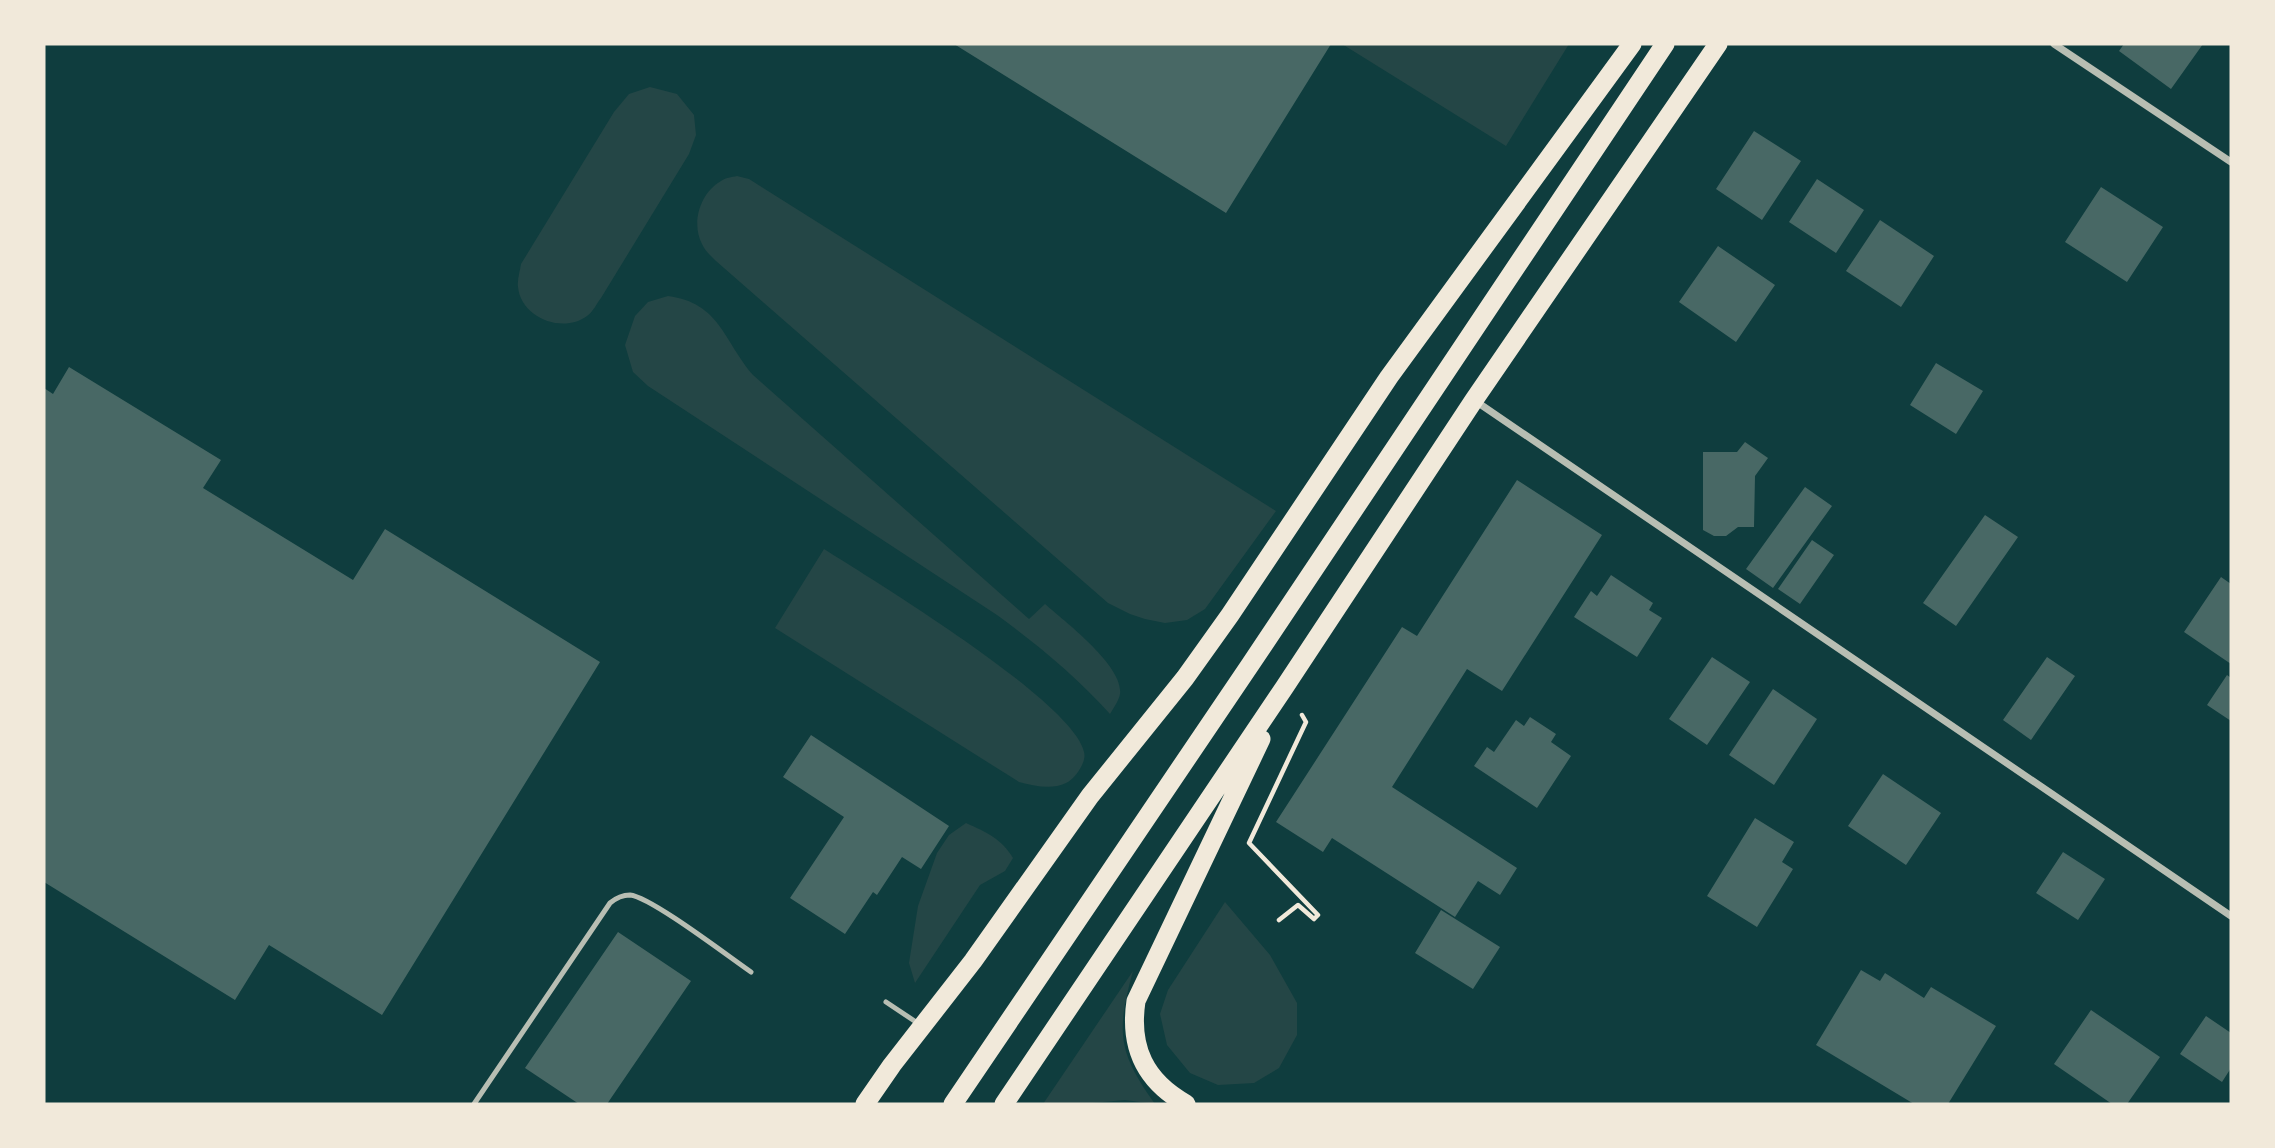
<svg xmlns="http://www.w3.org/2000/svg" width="2275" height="1148" font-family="Figtree,sans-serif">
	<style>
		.green { fill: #244646 }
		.building { fill: #486865 }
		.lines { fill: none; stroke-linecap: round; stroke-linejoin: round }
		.path { stroke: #f1e9da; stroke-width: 4.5 }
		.service { stroke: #b8beb3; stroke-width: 5 }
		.minor { stroke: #b8beb3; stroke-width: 7 }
		.trunk { stroke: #f1e9da; stroke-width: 19 }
	</style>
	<rect width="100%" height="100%" fill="#0f3d3e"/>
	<path class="green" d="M1342,44H1569L1506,146Z
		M650,87L677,94L694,115L696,135L689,154L601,298C597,303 593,312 587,316C563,334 521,318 518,287C517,280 520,271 521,264L614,112L629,94Z
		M737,176L749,179L1276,511L1205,609L1187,620L1165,623L1145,619L1130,614L1108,603L716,261C711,256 705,251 702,244C691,223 700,193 721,181C725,178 732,177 737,176Z
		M668,296C720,303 723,340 753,375L1029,619L1045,604C1064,621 1124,666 1120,694C1119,700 1113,709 1110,714C1076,676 1038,645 997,615L648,386L633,372L625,345L635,316L648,302Z
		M824,549C873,580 1074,702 1084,752C1087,762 1075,779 1066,783C1052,790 1034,786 1019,782L775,628Z
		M966,823C986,832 1002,839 1013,858L1005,871L980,885L915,983L909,963L918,906L937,853L949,835Z
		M1225,902L1270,955L1297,1003V1035L1279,1068L1254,1083L1218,1085L1190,1073L1167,1045L1160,1014L1168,990Z
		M1133,971C1116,1033 1118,1052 1155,1104L1125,1100L1082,1104H1043Z"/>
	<path class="building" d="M954,44H1331L1226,213Z
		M2124,44H2203L2171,89L2119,51Z
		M1754,131L1801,161L1762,220L1716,189Z
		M1817,179L1864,210L1836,253L1789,222Z
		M2101,187L2163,227L2127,282L2065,242Z
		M1880,220L1934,256L1901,307L1846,271Z
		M1718,246L1775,285L1736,342L1679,302Z
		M1936,363L1983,391L1956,434L1910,405Z
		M69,367L221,460L203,488L353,580L385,529L600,662L382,1015L269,945L235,1000L44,882V388L53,394Z
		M1745,442L1768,458L1755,476L1754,527H1738L1726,536H1714L1703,530V452H1737Z
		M1517,480L1602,535L1502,691L1467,669L1392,787L1517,868L1500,895L1478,881L1455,917L1332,838L1323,852L1276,822L1402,627L1417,636Z
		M1805,487L1832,506L1773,588L1746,569Z
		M1985,515L2018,537L1956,626L1923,603Z
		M1812,540L1834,555L1800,604L1778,589Z
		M1611,575L1653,603L1649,610L1662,618L1637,657L1574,617L1591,591L1597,596Z
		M2221,577L2231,584V664L2184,632Z
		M1712,657L1750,682L1707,745L1669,719Z
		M2047,657L2075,676L2031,740L2003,720Z
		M2227,675L2231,678V721L2207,705Z
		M1773,689L1817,719L1774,785L1729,755Z
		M1530,717L1556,734L1551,742L1571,756L1537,808L1474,766L1487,747L1494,752L1516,720L1524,726Z
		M811,735L949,826L921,869L902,857L877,895L873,892L845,934L790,898L844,817L783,777Z
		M1883,774L1941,813L1906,865L1848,826Z
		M1755,818L1794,842L1782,862L1793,869L1757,927L1707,896Z
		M2063,852L2105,879L2078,920L2036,893Z
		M1441,910L1500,947L1473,989L1415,953Z
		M618,932L691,981L607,1104H579L525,1068Z
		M1861,970L1880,981L1885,973L1924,998L1931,987L1996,1026L1948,1104H1914L1816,1045Z
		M2091,1010L2160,1057L2127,1104H2112L2054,1064Z
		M2206,1016L2231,1033V1068L2222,1082L2180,1054Z"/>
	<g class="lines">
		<path class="path" d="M1302,715L1306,722L1249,843L1318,915L1314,919
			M1279,920L1298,905L1314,919"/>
		<path class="service" d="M886,1002L919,1024
			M474,1104L610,903C616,898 622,895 630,895C651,897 729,957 751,972"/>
		<path class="minor" d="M2054,44L2231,162
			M1474,400L2231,916"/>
		<path class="trunk" d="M865,1104L892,1065L973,961L1090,796L1185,678L1230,615L1389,377L1632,44
			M953,1104L1250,665L1665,44
			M1004,1104L1284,688L1474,400L1718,44
			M1186,1104C1145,1081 1129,1048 1136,1001L1261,739"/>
	</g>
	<rect width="2275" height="1148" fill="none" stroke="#f1e9da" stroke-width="91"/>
</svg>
